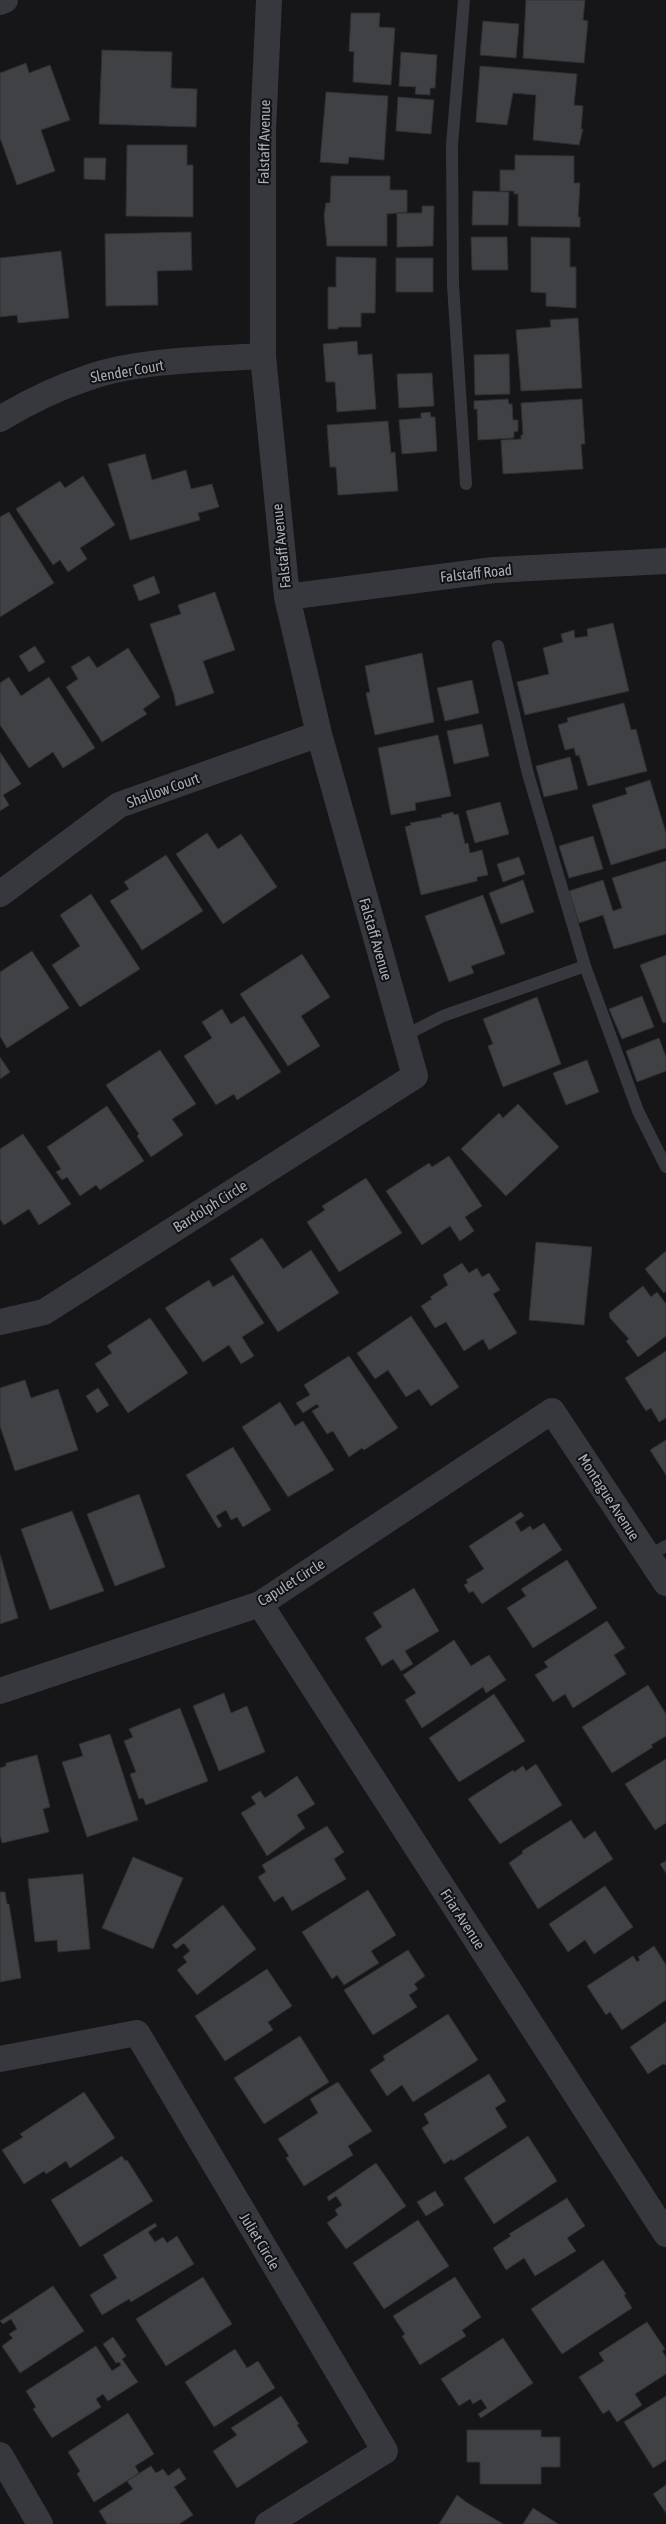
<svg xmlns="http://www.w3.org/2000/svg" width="666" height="2524" font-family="'Asap Condensed',sans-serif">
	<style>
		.building { fill: #404145; stroke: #303034 }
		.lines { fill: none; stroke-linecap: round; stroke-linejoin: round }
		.service { stroke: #37383d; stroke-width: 12 }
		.minor { stroke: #37383d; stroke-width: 26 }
		.labels { text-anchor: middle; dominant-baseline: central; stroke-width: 4; stroke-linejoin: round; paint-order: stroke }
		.street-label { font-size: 15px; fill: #a8adb8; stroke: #111113 }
	</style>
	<rect width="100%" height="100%" fill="#161618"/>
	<path class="building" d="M526,0H585L583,20L588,21L584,63L523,58Z
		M351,13H380L379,27L395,28L391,85L353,82L354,52L349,51Z
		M483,21L519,24L516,58L480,55Z
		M102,50L172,52L171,88L197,89L196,127L99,124Z
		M401,52L437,55L435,88H430V95L415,94L416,87L399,86Z
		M26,63L29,73L50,65L70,120L41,130L55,171L17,185L0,138V73Z
		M480,66L577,74L574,105L583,106L581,129H583L579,145L533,140L536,95L513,93L507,125L476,122Z
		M326,92L388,96L384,160L349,157L348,164L320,162Z
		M398,97L434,100L431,134L396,131Z
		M127,145H187V165H193V217L126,216Z
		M515,155L574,156V183H580L578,217H580V227L518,226V194H514V191H500V170H515Z
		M84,158H106L105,180L84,179Z
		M331,176H390V190H407V212L387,214V246H327L324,215L326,203H330Z
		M473,191L509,192L508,225H472Z
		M422,206H434L433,246L397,247V213H422Z
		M191,232L192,270L157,271L158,305L106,306L105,234Z
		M471,237H507L508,270H472Z
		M531,237L570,238V267H576V308L546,306V293L531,292Z
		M61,251L69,318L18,323L17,315L0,317V258Z
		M336,257L376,258L375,313H361V327H338V329H328V287H336Z
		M396,258H433V292H396Z
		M578,318L582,388L521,391L516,330L551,327L550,320Z
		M357,341L358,355L372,354L376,409L337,412L335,382H326L323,344Z
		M509,354L510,394L475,395L474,355Z
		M432,373L434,406L399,408L397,374Z
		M508,399L509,404H512L513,420H518V431L514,432V438L478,440L477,409H474V401Z
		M582,399L585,444H581L583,469L503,474L501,440L521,439V435H523L521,403Z
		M430,412L431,417H435L437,451L402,454L399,420L421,418V413Z
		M388,421L391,453L395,452L398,491L338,495L336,467H330L327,425Z
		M145,454L152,480L186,470L191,489L212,484L219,507L198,513L200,520L130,540L108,464Z
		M83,476L115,525L80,548L87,559L68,572L60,560L53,565L16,509L60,481L65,488Z
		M9,512L54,583L0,617V517Z
		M154,576L160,593L139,601L133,585Z
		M215,592L235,650L203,661L214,693L176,706L174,695L150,624L181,614L178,605Z
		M613,623L629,691L525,715L517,682L549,674L543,648L563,642L561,634L574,630L575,638L588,636L587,629Z
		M35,646L45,662L29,672L19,656Z
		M128,648L160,697L143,709L147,714L102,742L66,687L78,679L71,667L89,656L97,668Z
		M422,653L434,722L375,735L366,693L370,692L365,666Z
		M9,677L21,696L49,677L95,748L63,768L53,752L29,768L0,725V683Z
		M472,680L479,713L445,721L437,688Z
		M624,703L631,730L636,729L647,771L588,786L579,755L576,756L574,748L565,750L558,725L568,722L567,718Z
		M482,724L489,756L454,764L447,731Z
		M438,735L451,796L415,803L416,810L391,815L378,748Z
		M0,752L21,784L3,795L9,805L0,811Z
		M570,757L578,789L544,797L536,766Z
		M650,780L666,833V848L611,865L592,805L627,794L625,788Z
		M500,802L509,834L475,843L466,811Z
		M453,812L454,815L458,814L465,844L468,843L470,853L482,850L488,875L477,877V881L421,895L405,827L411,825L410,823L442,817L441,815Z
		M207,833L218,849L241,834L277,887L223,924L176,854Z
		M593,836L603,869L569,878L559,846Z
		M166,855L203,911L142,950L110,901L129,889L124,882Z
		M519,857L525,874L503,882L497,864Z
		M666,861V934L614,949L603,915L579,923L569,891L603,880L613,911L622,908L612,878Z
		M523,880L534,912L501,924L489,893Z
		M91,894L140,969L80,1007L52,965L80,946L60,915Z
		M483,895L505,954L471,966L474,973L449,982L425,916Z
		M32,951L69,1008L7,1048L0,1036V972Z
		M302,954L330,997L301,1016L320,1046L288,1066L240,994Z
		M666,955V1022L663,1023L640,965Z
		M642,996L654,1027L622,1039L609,1009Z
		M537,997L561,1064L503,1087L488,1046L493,1044L483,1019Z
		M222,1009L231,1024L244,1016L281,1072L237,1100L234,1094L216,1105L184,1056L212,1038L202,1022Z
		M659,1038L666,1057V1071L637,1082L626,1051Z
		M160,1050L196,1104L172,1119L183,1135L151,1157L137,1136L139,1134L106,1085Z
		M0,1057L10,1072L0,1079Z
		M587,1060L599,1092L566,1105L553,1073Z
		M518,1104L559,1147L506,1196L461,1149L499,1113L503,1118Z
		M107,1106L144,1161L100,1190L96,1185L80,1196L67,1177L62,1180L56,1172L61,1169L47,1147Z
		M23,1134L71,1204L39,1225L29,1209L4,1225L0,1219V1149Z
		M449,1156L482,1206L465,1217L474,1231L460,1241L450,1226L422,1245L386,1191L429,1163L432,1167Z
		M366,1178L402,1233L339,1272L307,1222L325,1210L322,1206Z
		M262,1238L283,1269L311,1250L339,1293L278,1332L230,1259Z
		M536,1242L592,1247L584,1325L529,1320Z
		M666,1251V1291L664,1293L645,1269Z
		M462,1263L469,1273L477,1268L482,1277L489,1273L500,1290L493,1294L517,1333L489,1350L483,1339L464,1351L446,1322L435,1328L421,1306L432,1299L430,1297L448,1285L443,1275Z
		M233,1275L264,1323L242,1337L254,1356L241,1364L229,1345L203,1362L165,1308L209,1280L213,1287Z
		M643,1286L651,1297L657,1292L666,1304V1336L638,1357L626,1341L629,1339L610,1318L609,1313Z
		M411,1316L459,1387L431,1406L419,1389L406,1397L388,1370L375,1379L357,1353Z
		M150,1318L188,1373L128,1413L95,1364L112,1353L107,1346Z
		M666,1351V1418L659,1422L651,1408L646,1411L625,1378Z
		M349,1356L398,1428L364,1450L362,1448L349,1457L333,1431L327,1434L312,1411L319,1407L317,1404L303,1413L296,1403L310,1395L304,1385Z
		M25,1380L31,1398L58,1389L78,1450L15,1471L0,1426V1388Z
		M98,1388L109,1405L97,1413L86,1396Z
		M280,1402L295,1426L303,1421L334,1470L288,1497L242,1427Z
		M666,1440V1475L650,1450Z
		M233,1447L271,1510L243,1527L237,1517L231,1520L226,1510L216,1516L222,1526L218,1528L186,1475Z
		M139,1494L165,1567L115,1586L87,1514Z
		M72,1511L104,1591L50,1610L21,1529Z
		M521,1512L524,1516L515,1522L521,1532L530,1526L533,1530L544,1523L562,1550L482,1604L473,1591L469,1593L464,1585L468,1583L466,1580L484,1569L469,1546Z
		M0,1554L18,1618L0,1624Z
		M567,1560L597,1608L533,1648L507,1608L526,1596L521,1589Z
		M414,1588L439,1631L405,1651L413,1664L401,1671L393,1659L382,1666L365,1638L382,1627L373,1613Z
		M607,1621L625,1648L614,1655L626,1674L573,1708L565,1694L553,1702L535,1675L548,1667L544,1662Z
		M454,1640L471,1666L489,1655L506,1680L486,1693L483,1687L422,1728L405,1700L416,1693L403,1675Z
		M648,1685L666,1714V1736L651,1745L653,1747L612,1773L582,1727Z
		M224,1693L231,1713L247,1706L265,1752L219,1771L193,1706Z
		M494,1694L525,1741L459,1782L429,1738Z
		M180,1708L208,1781L146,1805L143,1798L139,1799L130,1774L136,1772L124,1741L133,1737L129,1729Z
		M110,1734L138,1820L87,1837L62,1762L83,1756L79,1744Z
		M37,1755L50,1807L43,1809L49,1832L2,1843L0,1835V1768L6,1766V1763Z
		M666,1759V1823L655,1830L625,1784Z
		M536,1764L562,1805L500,1844L468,1799L513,1770L514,1772L523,1766L526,1771Z
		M297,1776L315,1804L297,1815L305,1828L267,1856L241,1813L256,1804L251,1797L260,1791L265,1798Z
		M571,1820L584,1839L595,1831L613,1859L538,1909L509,1863L523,1853L522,1851Z
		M327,1826L344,1852L334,1859L346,1879L292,1911L283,1896L274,1902L258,1877L266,1872L262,1865Z
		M133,1857L183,1878L153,1949L102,1928Z
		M666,1861V1873L660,1864Z
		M83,1874L90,1949L58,1952L57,1940L35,1942L28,1879Z
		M605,1886L633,1927L594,1954L585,1940L568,1952L549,1924Z
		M368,1890L396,1935L371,1951L379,1963L344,1985L337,1975L332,1979L302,1932Z
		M0,1892H5L7,1904H9L21,1978L0,1982Z
		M223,1905L256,1949L197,1995L177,1970L187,1962L183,1957L190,1951L184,1943L176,1949L172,1945Z
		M654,1946L666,1965V2000L622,2030L610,2012L606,2015L587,1986L633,1956L637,1962L640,1960L638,1957Z
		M408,1950L425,1976L414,1984L418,1989L409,1995L417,2007L373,2035L344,1990Z
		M267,1969L292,2006L268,2022L273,2030L225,2061L195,2016Z
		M448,2014L478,2060L413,2102L402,2085L387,2096L370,2070L385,2060L383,2056Z
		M666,2022V2065L663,2064L648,2074L630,2047Z
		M300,2036L329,2082L264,2124L234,2078Z
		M489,2074L506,2101L495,2108L507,2127L453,2161L452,2159L444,2164L422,2128L429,2123L424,2114Z
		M338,2082L372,2131L348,2146L353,2155L304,2186L286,2158L289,2156L278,2139L318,2113L310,2099Z
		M84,2092L115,2138L70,2168L66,2161L46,2174L44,2171L24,2184L2,2150L23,2137L20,2134Z
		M528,2136L557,2181L494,2224L464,2178Z
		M122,2156L125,2161L127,2160L153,2201L80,2247L51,2200Z
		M376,2163L406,2206L346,2249L327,2223L338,2215L335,2210L342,2205L336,2196L329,2201L327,2197Z
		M435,2191L444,2205L426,2216L417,2202Z
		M567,2198L585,2226L567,2238L576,2251L535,2276L524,2258L506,2270L493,2248L511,2236L509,2234Z
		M418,2220L449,2266L384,2309L353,2263Z
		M155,2223L157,2226L148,2232L155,2242L163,2237L167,2243L177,2236L194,2264L131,2302L129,2299L102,2315L90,2295L117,2278L103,2255Z
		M603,2260L626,2294L624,2295L632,2308L562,2354L531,2309Z
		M203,2277L232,2324L166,2366L136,2319Z
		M455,2277L481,2317L462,2330L466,2336L420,2365L402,2336L405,2334L393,2316Z
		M53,2286L84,2331L20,2373L2,2346L13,2338L9,2334L17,2329L11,2319L3,2324L0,2321Z
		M647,2322L665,2349L662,2351L666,2357V2374L635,2394L642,2405L617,2422L609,2410L603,2414L579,2377L604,2361L599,2353Z
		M113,2337L126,2356L122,2359L138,2382L108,2401L103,2394L96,2399L101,2407L52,2438L33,2409L36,2407L26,2391L96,2346L112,2371L121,2365L119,2362L116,2363L103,2344Z
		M503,2338L533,2383L481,2418L478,2414L487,2408L481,2399L473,2404L470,2399L459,2406L441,2379Z
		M235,2349L247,2368L258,2361L275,2388L214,2427L185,2382Z
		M281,2396L299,2424L297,2425L308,2442L237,2488L213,2451L237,2435L231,2428Z
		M666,2396V2460L653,2468L624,2422Z
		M128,2413L154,2454L135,2466L139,2473L94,2502L77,2474L80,2471L68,2452Z
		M467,2430H541V2437H560V2467H541V2484H480V2462H467Z
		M151,2466L156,2473L163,2469L168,2476L179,2468L186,2479L174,2487L193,2515L179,2524H107L99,2511L133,2489L127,2481Z
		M666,2485V2513L653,2494Z
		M457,2495L466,2502L503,2524H439Z
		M533,2508L558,2524H523Z"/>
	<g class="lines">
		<path class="service" d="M464,0L452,145L453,285L466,484
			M498,646L528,774L585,966L638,1111L666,1167
			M404,1036L443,1016L585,966
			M648,1556L666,1546"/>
		<path class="minor" d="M0,2L5,0
			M0,419C28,402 57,388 87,378C137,360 209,359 263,356
			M287,597L494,570L666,561
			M0,894L119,805L319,734
			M0,1322L44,1312L415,1076L319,734L287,597L263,356V131L269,0
			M260,1604L666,2234
			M0,1691L260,1604L552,1411L666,1583
			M0,2059L137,2033L385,2451L268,2524
			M0,2455L40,2524"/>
	</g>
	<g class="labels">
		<g class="street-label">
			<text transform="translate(264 142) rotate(-89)">Falstaff Avenue</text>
			<text transform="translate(127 371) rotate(-10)">Slender Court</text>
			<text transform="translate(281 546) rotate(-96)">Falstaff Avenue</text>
			<text transform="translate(476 573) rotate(-6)">Falstaff Road</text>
			<text transform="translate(163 790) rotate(-20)">Shallow Court</text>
			<text transform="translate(376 939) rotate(74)">Falstaff Avenue</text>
			<text transform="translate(210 1206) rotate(-32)">Bardolph Circle</text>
			<text transform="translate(609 1497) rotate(57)">Montague Avenue</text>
			<text transform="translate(291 1582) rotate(-32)">Capulet Circle</text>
			<text transform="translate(463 1919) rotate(57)">Friar Avenue</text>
			<text transform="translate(260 2241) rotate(59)">Juliet Circle</text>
		</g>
	</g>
</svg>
